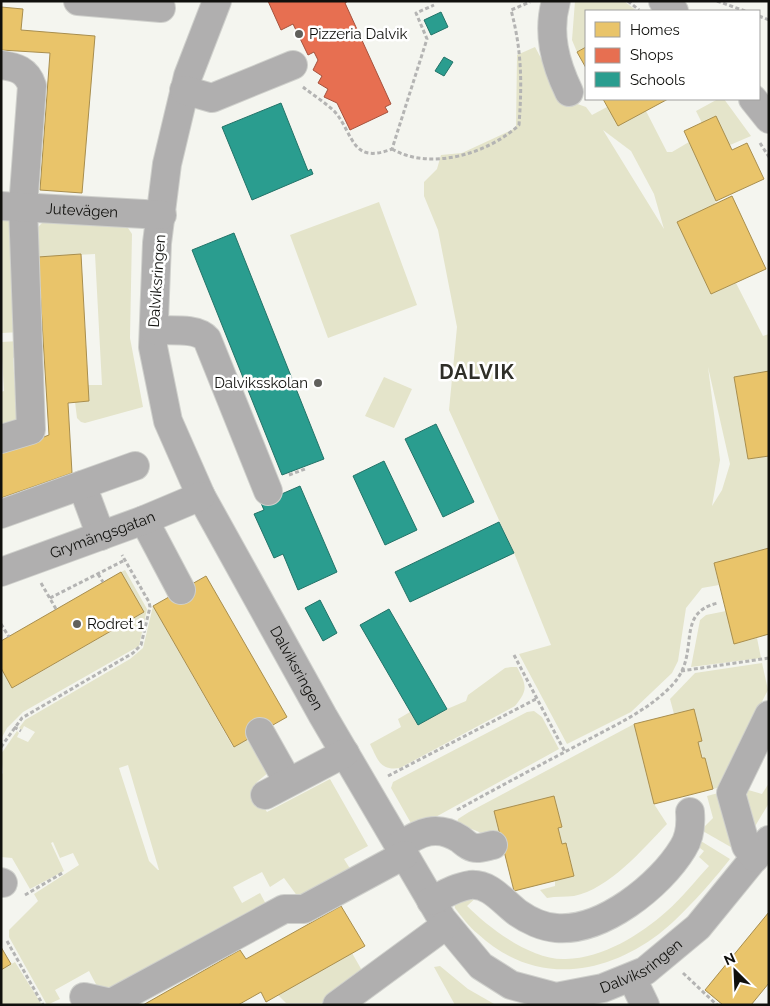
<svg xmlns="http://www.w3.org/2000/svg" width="770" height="1006" font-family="Raleway,sans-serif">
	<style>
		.green { fill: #e4e4ca; fill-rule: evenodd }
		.homes { fill: #e9c46a; stroke: #a88e4e }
		.shops { fill: #e76f51; stroke: #a6523d }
		.schools { fill: #2a9d8f; stroke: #227368 }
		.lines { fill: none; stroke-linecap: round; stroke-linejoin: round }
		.minor-casing { stroke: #cfd0cc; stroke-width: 30 }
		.path { stroke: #b4b4b3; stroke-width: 3; stroke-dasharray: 4 2.5; stroke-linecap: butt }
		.minor { stroke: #b0afaf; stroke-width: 28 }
		.poi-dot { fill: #60605c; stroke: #fff; stroke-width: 2 }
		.labels { text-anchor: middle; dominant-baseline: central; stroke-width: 5; stroke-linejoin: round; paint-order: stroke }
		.poi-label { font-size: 15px; fill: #10100d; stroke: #fff; text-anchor: start }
		.street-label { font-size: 15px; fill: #10100d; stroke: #fff }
		.district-label { font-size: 20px; font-weight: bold; letter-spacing: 1px; fill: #2f2f28; stroke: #fff }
	</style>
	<rect width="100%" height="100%" fill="#f4f5ef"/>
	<path class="green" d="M575,1H624L637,11H586V47L577,52L572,40Z
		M535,47L563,99L586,107L592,115L607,107L646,111L667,152H672L689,142L716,201L714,205L677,222L711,294L736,283L763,336L769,334V371L734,377L748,459L769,456V548L714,563L719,585L702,588L686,608L678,661L672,673L631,712L567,744L519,654L551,645L514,553L449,410L457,327L438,230L424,196V182L437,169L441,155L462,153L516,128L517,55ZM603,130L631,151L654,194L664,229ZM708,367L730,464L722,490L712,506L720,460Z
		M718,99H724L751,136L730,145L702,123L696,111Z
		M379,202L417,305L328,338L290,235Z
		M1,214L14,217L21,332L2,333Z
		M44,221L124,222L132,234L130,338L143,407L85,423L81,422L77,418L75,402L89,401L88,385H102L95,254L38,257L35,230Z
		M20,341L21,353L13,358L15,390L24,394L22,417L1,432V392L4,391L1,342Z
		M384,377L412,389L394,428L365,416Z
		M125,570L147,609L139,646L23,712L7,728L1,739V668L13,688L144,612L121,572Z
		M153,606L233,747L247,740L269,772L257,782L253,790L267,812L330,779L368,846L344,859L354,875L298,897L284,878L270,887L262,872L233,887L242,903L260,893L268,908L113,992L99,990L89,971L55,990L60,999L47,1005L9,937V930L38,901L34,894L79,865L73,853L60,858L53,842L51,843L64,871L30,889L12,858L1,857V775L3,773L1,754L17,731L19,733L17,737L28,742L35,732L24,726L22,730L19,728L25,720L130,659L143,648ZM128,765L159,870H158L149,861L119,768Z
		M726,611L735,643L757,638L761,658L691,667L700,620L706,615Z
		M762,663L768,690L720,782L721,787L713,789L698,742L702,741L694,709L674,714L670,699L695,673Z
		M511,667H517C526,685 529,689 515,706L400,768C380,771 378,760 370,744L401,727L398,719L410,712L418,725L447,709L466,701L468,695L505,668Z
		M534,711L542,717L559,749L432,819L412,825L391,788L393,782L527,712Z
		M634,724L654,804L667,824C643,849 609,889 574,896C565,897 556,896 547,898L540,890L555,886V881L574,876L567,844H562L558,828L562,826L554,796L494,811L501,841L457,823L458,819L469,812Z
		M769,783V803L754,828L749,824L745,789L762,794Z
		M722,792L736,850L701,830L713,818L707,796Z
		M696,838L730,859C713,881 681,917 659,934C602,977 533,985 478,934C469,927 462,917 455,908L454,903L479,895L467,906C489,928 532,961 566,959C603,958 640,935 667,911C682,898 695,881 709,866L699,857L704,851L693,843Z
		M352,953L364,974L322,1003H286L278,995Z
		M15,962L42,1005H1V970Z
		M440,966L468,989L496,1005H455L434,967Z"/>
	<path class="homes" d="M1,7L23,9L21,30L95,36L82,193L40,190L50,53L1,50Z
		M586,47V68L577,52Z
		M603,99H668L618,126Z
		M716,116L732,150L747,143L764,179L716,201L684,131Z
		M732,196L766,269L711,294L677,222Z
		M81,254L89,401L68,403L72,473L1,498V453L49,435L38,257Z
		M769,371V456L748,459L734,377Z
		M769,548V634L734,644L714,563Z
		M121,572L144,612L12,688L1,668V641Z
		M206,576L287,717L234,747L153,606Z
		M694,709L702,741L698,742L702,758H705L713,789L654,804L634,724Z
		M554,796L562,827L558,828L562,844L566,843L574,876L514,891L494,811Z
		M341,906L365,946L266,1002L261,992L238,1005H143L240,950L246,959Z
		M769,912V983L751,1005H723L705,990Z
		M1,947L11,964L1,970Z"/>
	<path class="shops" d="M268,1H348L345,3L391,104L385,107L388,112L350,130L337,103L324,97L328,89L318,83L322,76L313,70L318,60L314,52L308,55L293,24L281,30Z"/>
	<path class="schools" d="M441,12L448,27L431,35L424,20Z
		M444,57L453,62L444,76L435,71Z
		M281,103L308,171L311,169L313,174L252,200L222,127Z
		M234,233L324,459L282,475L192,250Z
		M436,424L474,502L443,517L405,439Z
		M384,461L417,530L385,545L353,476Z
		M300,486L337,572L298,590L283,554L274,558L254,514L264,510L261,503Z
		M499,522L514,553L410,602L395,572Z
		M320,600L337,633L323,641L305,608Z
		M389,609L447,709L418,725L360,625Z"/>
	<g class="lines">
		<g class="minor-casing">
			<g id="minor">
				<path d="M78,1L161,8"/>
				<path id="s1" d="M217,1L188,76L167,164L157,243L153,347L168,421L201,496L216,523L323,716L442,919L481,966L511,985L556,997L603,988L645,971L698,927L769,840"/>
				<path d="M556,1C547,33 555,63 569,92"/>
				<path d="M663,1L674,11"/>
				<path d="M1,65C16,67 27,70 32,86L23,207L31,430L1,439"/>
				<path d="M184,90L212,98L293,65"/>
				<path d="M753,99L769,119"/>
				<path id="s2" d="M1,206L162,215"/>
				<path d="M154,330C169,331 197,327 207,339L268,491"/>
				<path d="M82,485L101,536"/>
				<path d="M1,514L135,466"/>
				<path d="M144,520L181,590"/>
				<path id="s3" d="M1,572L144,520L201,496"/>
				<path d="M260,732L288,782"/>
				<path d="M265,795L345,753"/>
				<path d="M399,846C420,832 437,824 460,839C465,843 470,848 477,848C482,848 488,846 493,845"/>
				<path d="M755,858L746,846L731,793L769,715"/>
				<path d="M1,882L3,883"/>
				<path d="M431,901C443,895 456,887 470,885C490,883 503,902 518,913C528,920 543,927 556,928C602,932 660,886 683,848C690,837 691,824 690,812"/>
				<path d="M632,978L645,1005"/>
				<path d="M84,997L111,1003L284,909H304L404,855"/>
				<path d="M337,1005L446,925"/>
			</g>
		</g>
		<path class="path" d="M628,1L639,10
			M717,1L745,11
			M759,16L769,20
			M303,87C313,95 326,103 335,112C354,134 351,165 392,149L427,39L416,13L434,5
			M760,143L769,157
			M392,149C430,171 488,154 519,125C522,84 522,51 511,10L530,2
			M289,475L305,469
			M98,574L103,582
			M41,583L56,609
			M50,598L125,560
			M1,624L9,637
			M514,655L565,752
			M681,671L769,658
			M14,727L21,731
			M1,747L22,718L133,653L141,645L150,607L149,602L122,555
			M388,776L538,698
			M457,810C497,788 538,766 578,745C611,727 649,711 674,683C701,652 674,613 718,603
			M25,895L64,872
			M7,941L43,1005
			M683,973L717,1005"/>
		<use href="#minor" class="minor"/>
	</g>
	<g class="poi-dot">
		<circle cx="299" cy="34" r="5"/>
		<circle cx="318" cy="383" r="5"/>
		<circle cx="77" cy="624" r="5"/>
	</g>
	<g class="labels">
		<g class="poi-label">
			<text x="309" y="34">Pizzeria Dalvik</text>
			<text x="308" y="383" text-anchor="end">Dalviksskolan</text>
			<text x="87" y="624">Rodret 1</text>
		</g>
		<g class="street-label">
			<text stroke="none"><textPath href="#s2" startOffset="81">Jutevägen</textPath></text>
			<text transform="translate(157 281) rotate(-86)">Dalviksringen</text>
			<text stroke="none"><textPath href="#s3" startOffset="108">Grymängsgatan</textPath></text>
			<text stroke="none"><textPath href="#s1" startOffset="709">Dalviksringen</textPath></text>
			<text stroke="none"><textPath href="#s1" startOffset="1234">Dalviksringen</textPath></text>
		</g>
		<g class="district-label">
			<text x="477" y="372">DALVIK</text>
		</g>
	</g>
	<rect width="770" height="1006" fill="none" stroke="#10100d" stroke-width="5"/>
	<rect x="585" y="10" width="175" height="90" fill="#ffffff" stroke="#9f9f9e"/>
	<rect x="595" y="22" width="25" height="15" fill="#e9c46a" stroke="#9f9f9e"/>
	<text x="630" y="35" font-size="15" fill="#10100d">Homes</text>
	<rect x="595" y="48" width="25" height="15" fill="#e76f51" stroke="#9f9f9e"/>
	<text x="630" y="60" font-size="15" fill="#10100d">Shops</text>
	<rect x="595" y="72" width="25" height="15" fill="#2a9d8f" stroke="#9f9f9e"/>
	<text x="630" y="85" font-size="15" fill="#10100d">Schools</text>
	<g transform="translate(735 971) rotate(336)" stroke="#ffffff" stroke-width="4" paint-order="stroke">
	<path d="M0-4L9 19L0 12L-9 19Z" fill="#10100d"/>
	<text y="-8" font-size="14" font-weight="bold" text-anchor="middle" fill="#10100d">N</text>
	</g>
</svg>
